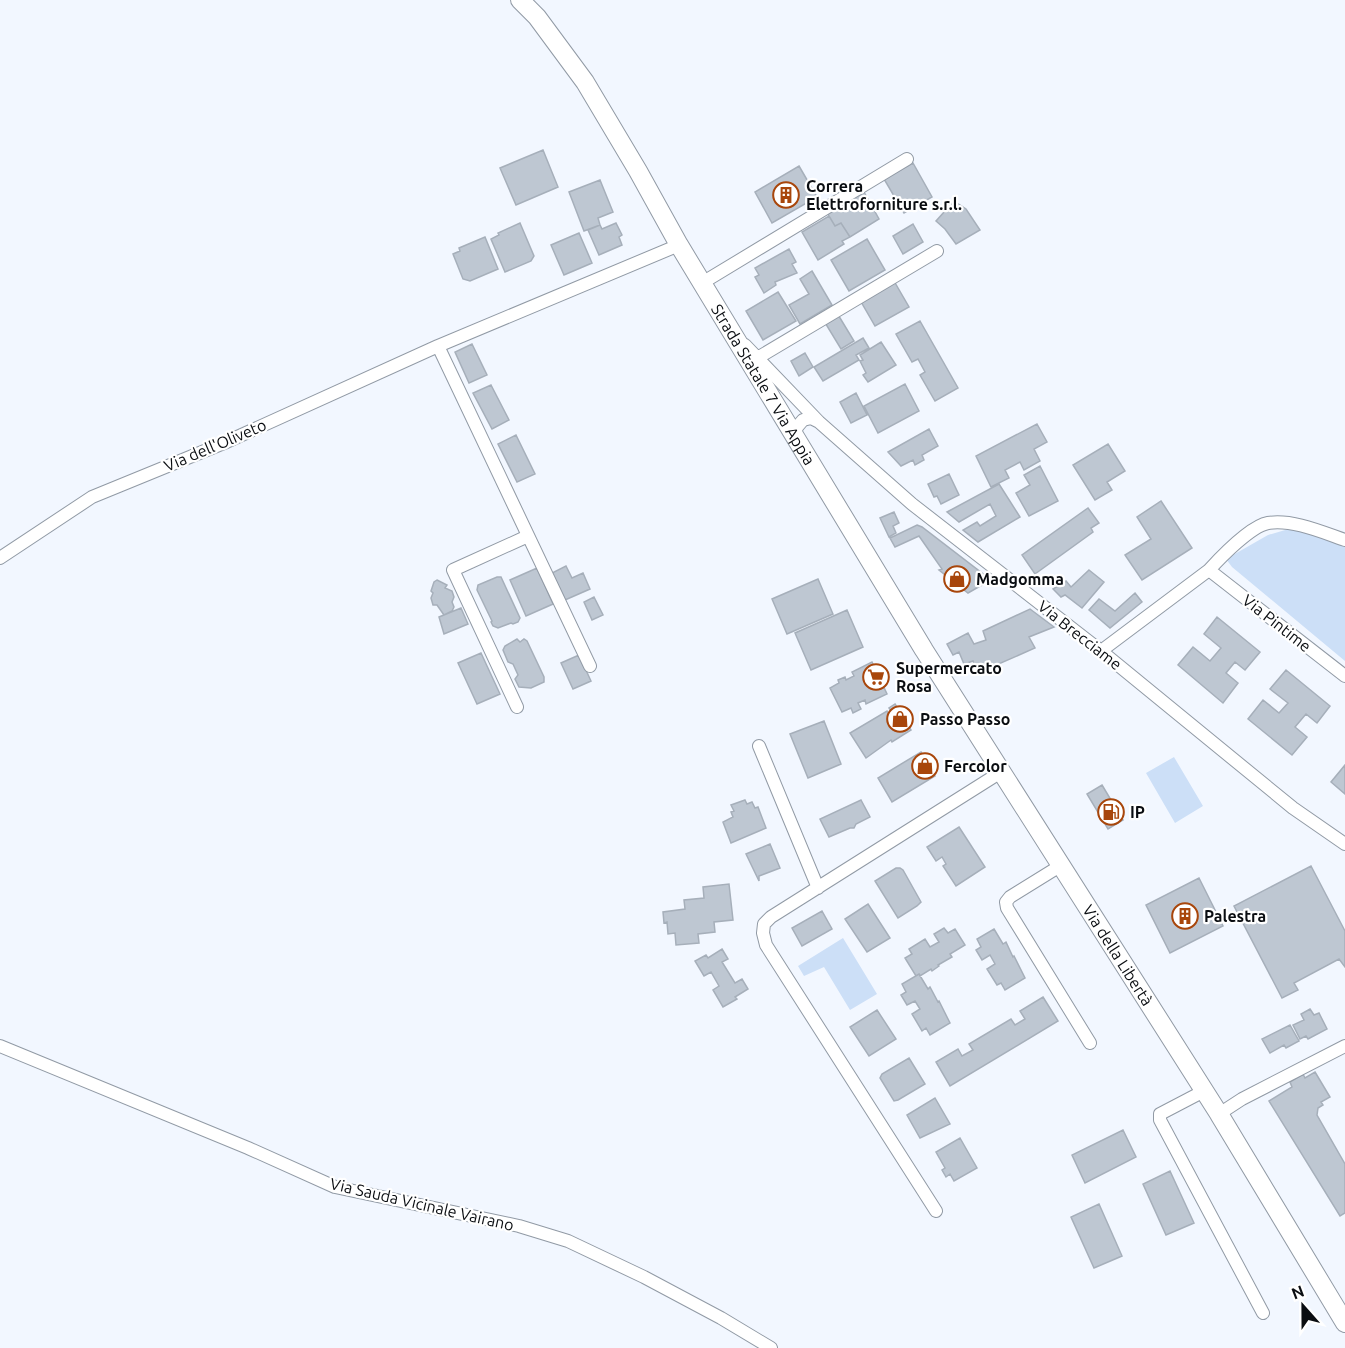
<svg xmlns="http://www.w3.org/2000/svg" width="1345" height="1348" font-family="Ubuntu,sans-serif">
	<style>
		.green { fill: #ccdff7 }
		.building { fill: #bec7d2; stroke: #a6afba; stroke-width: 1.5 }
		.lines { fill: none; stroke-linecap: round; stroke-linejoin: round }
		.street-casing { stroke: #919aa5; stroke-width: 14 }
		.secondary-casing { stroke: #919aa5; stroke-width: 20 }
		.street { stroke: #fff; stroke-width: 12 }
		.secondary { stroke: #fff; stroke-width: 18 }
		.labels { text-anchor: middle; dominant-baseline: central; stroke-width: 4.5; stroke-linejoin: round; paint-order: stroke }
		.poi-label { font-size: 16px; font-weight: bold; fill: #0a0d11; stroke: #fff; text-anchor: start }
		.street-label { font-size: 16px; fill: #0a0d11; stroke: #fff }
	</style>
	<rect width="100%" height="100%" fill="#f2f7ff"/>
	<path class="green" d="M1292,528L1345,546V661L1232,567L1226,559L1268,535Z
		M1174,757L1203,806L1175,823L1146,773Z
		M843,938L877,994L850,1010L824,967L804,976L798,966Z"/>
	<path class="building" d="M543,150L558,187L516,205L500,168Z
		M913,163L932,197L904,213L884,179Z
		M799,166L817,197L772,223L755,192Z
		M600,180L613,212L598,218L600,225L584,231L569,192Z
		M864,192L879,219L850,237L841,223L835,226L826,211L834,206L836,209Z
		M954,201L966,209L980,230L956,244L945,229L936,221Z
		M829,216L835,226L841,223L850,237L842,241L844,244L818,260L802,232Z
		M520,223L534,256L531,261L505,272L491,239L499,235L498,233Z
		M616,223L622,235L619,237L622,245L599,255L588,230L600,225L602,229Z
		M913,224L923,242L903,254L893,236Z
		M579,233L592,263L564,275L551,245Z
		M485,237L498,269L470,281L463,279L453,254L460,251L459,248Z
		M867,239L885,270L849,291L831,260Z
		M789,249L796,262L792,264L797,273L775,282L776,285L764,293L755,277L759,275L755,268Z
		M812,271L832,305L800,324L789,305L809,294L800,279Z
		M894,281L909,307L875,326L860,300Z
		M778,292L796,321L763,340L746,311Z
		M837,313L854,341L841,349L824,321Z
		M920,321L958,388L935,401L920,375L925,372L918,359L912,362L896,334Z
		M863,338L869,348L856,355L859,360L823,381L814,367Z
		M881,342L896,365L868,382L863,375L866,373L860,361L863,360L860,355Z
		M472,344L487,375L469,383L455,352Z
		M805,353L813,367L799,376L791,361Z
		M905,384L919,411L878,433L864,406Z
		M491,385L509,420L492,429L473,393Z
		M856,393L867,415L851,423L840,402Z
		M1037,424L1047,442L1034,449L1040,461L1024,470L1020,462L1005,470L1009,478L991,487L976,456Z
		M929,429L938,446L922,455L924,460L915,465L913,460L901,466L888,452Z
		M516,435L535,474L517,482L498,444Z
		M1108,444L1125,471L1107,482L1112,490L1095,500L1073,465Z
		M1040,466L1058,501L1029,516L1016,493L1030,485L1024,475Z
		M949,474L959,495L941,504L937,496L934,497L928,484Z
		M999,484L1020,517L978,542L963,530L977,522L980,526L996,516L990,504L959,522L947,512Z
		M1161,501L1192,548L1142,580L1125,555L1151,539L1137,517Z
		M1088,508L1099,523L1091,528L1093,532L1035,574L1022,555Z
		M894,512L899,523L893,526L896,533L889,537L880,518Z
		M917,525L922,527L991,580L968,593L939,570L942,569L919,536L895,547L890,538Z
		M566,566L572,578L583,573L590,589L565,600L552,573Z
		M537,568L553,604L526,616L510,580Z
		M1089,570L1104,582L1082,608L1065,595L1061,597L1053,589L1066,581L1071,587Z
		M497,577H501L520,618L518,622L513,624L511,623L498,628L493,626L491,622L492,621L477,590L478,585Z
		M818,579L833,614L787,634L772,599Z
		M437,580L447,585L445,588L452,591L454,597L452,602L454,607L452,611L444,615L437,605H433L431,598L433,593L431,591L434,582Z
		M1135,593L1142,602L1110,628L1089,610L1099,599L1115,611Z
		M594,597L603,615L592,620L584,602Z
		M461,608L468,624L444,634L439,617Z
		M1030,609L1054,627L1029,637L1035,648L978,673L973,661L964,664L959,652L953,655L947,644L968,633L974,644L986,640L983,631Z
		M847,610L863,647L811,670L795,633Z
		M1217,617L1260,652L1245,670L1235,662L1226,673L1238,683L1223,703L1178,665L1193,647L1210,661L1221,648L1204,634Z
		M517,639L520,642L524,639L527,641L544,677V682L531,688L519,687L515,679L518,675L513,664L508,662L503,650L505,646Z
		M481,653L500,694L477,704L458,663Z
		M579,655L591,681L573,689L561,663Z
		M872,662L887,694L866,704L865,700L858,703L861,709L853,713L851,708L842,712L830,688L839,683L838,680L845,677L846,680L854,676L852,672Z
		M1286,670L1330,706L1317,723L1306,714L1295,727L1307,737L1292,755L1248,719L1263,700L1279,713L1288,703L1270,689Z
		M895,704L911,730L892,742L891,740L866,758L850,733L887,711L888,713L891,711L889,708Z
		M824,721L841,764L808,778L790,734Z
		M921,752L935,776L892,802L878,778Z
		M1345,765V794L1331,782Z
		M1102,785L1123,820L1108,829L1087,794Z
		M745,800L747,804L752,802L755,808L758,807L766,828L731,843L723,822L733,817L731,812L734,811L731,805Z
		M861,800L870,817L856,824L854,828H850L829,837L820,819Z
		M959,827L985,867L956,886L943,866L946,864L942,857L936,861L927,847Z
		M770,844L780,868L759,876V881L746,854Z
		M1311,866L1345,931V967L1339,959L1294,983L1298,990L1282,998L1234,906Z
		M896,868H900L903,870L921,902L917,906L898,918L875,881Z
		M1199,878L1223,926L1170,953L1146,905Z
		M729,884L733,920L714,922L715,932L698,934L699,943L676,945L675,933L668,934L667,922L664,923L663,912L685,909L684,900L704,898L703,887Z
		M868,904L890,938L867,952L845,919Z
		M822,911L832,929L802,946L792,928Z
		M944,928L948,933L955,929L965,945L950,954L952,957L938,965L939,966L932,971L931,969L920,976L919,974L916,976L905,958L912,954L909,949L925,939L930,947L939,942L934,934Z
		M994,929L1003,944L1006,942L1013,957L1014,956L1025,978L1005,990L1001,983L997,985L987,969L995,964L990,955L982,960L976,950L981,947L977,939Z
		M722,949L728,959L722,962L735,983L742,979L748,989L735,997L737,999L723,1007L713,990L719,986L711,972L704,976L695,961L706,955L708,958Z
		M919,974L928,989L930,987L938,1002L939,1001L950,1023L930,1035L926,1028L922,1031L912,1014L920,1009L915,1001L907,1005L901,995L906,992L902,984Z
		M1043,997L1058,1021L950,1086L936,1062L958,1049L962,1056L973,1050L969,1044L1011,1019L1015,1025L1025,1019L1020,1011Z
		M1310,1009L1314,1015L1319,1013L1327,1029L1308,1039L1306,1036L1300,1039L1293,1025L1304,1020L1301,1014Z
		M877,1010L896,1039L869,1056L850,1027Z
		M1290,1025L1299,1041L1286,1048L1284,1045L1270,1053L1262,1039Z
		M909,1058L925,1084L898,1100L894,1101L880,1078L882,1074Z
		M1315,1072L1330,1097L1321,1102L1323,1105L1318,1108L1317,1115L1345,1164V1213L1340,1216L1269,1101L1292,1087L1290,1082L1303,1074L1305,1078Z
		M935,1098L950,1124L920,1138L907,1115Z
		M1123,1130L1136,1157L1085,1183L1072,1155Z
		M960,1138L977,1168L954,1181L950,1174L946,1177L942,1170L945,1168L936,1152Z
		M1170,1171L1194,1223L1166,1235L1143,1184Z
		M1099,1204L1122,1256L1094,1268L1071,1217Z"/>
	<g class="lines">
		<g class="street-casing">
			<path id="street" d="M702,283L907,159
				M745,345L819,422L912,504L1101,651L1293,808L1345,844
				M438,346L590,666
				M759,357L937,251
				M794,438L797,427L803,420L811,418L819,422
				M0,558L92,497L224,443L438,346L679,245
				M1209,570C1221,557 1251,526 1268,523C1292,519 1322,532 1345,540
				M1101,651L1209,570L1345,676
				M517,707L453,570L528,536
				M759,746L818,888
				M1060,866L1010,897L1006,902L1007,908L1090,1043
				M0,1046L248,1148L335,1187L519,1226L568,1241L644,1277L721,1318L771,1348
				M1204,1091L1160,1114V1120L1263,1313
				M1219,1114L1242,1099L1345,1046
				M936,1211L766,945L763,933L764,924L771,917L1001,772"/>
		</g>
		<g class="secondary-casing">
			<g id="secondary">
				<path id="s1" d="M520,0L537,17L585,82L638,171L679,245L924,650L1219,1114L1345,1323"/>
			</g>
		</g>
		<use href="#street" class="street"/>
		<use href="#secondary" class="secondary"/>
	</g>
	<defs>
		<g id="building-ring" transform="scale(1.35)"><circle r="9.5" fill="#fff" stroke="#a8460b" stroke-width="1.5"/><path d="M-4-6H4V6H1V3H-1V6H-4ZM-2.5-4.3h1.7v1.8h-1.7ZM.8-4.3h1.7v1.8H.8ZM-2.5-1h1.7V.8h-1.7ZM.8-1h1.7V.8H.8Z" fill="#a8460b"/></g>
		<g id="shop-ring" transform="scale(1.35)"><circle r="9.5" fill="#fff" stroke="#a8460b" stroke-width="1.5"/><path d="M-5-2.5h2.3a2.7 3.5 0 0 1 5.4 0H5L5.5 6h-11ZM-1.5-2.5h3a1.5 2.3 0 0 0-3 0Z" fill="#a8460b"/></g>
		<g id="supermarket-ring" transform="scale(1.35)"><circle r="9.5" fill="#fff" stroke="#a8460b" stroke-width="1.5"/><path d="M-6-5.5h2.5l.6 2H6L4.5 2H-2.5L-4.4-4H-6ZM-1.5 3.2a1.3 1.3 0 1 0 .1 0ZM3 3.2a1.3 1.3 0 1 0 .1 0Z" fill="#a8460b"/></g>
		<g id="fuel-ring" transform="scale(1.35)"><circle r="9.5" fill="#fff" stroke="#a8460b" stroke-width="1.5"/><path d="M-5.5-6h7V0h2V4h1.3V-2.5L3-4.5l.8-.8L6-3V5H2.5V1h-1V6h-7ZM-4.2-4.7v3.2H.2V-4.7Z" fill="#a8460b"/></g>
	</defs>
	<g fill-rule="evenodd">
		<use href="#building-ring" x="786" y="195"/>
		<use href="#shop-ring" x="957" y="579"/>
		<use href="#supermarket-ring" x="876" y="677"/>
		<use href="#shop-ring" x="900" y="719"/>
		<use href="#shop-ring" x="925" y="766"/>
		<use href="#fuel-ring" x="1111" y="812"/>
		<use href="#building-ring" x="1185" y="916"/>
	</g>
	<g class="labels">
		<g class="poi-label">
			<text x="806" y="186">Correra<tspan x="806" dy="18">Elettroforniture s.r.l.</tspan></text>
			<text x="976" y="579">Madgomma</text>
			<text x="896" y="668">Supermercato<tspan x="896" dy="18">Rosa</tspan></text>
			<text x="920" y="719">Passo Passo</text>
			<text x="944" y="766">Fercolor</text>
			<text x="1130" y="812">IP</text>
			<text x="1204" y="916">Palestra</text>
		</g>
		<g class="street-label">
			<text stroke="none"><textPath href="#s1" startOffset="456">Strada Statale 7 Via Appia</textPath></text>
			<text transform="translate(215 445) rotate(-23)">Via dell'Oliveto</text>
			<text transform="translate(1277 623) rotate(38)">Via Pintime</text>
			<text transform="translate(1080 635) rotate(38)">Via Brecciame</text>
			<text stroke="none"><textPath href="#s1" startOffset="1128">Via della Libertà</textPath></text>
			<text transform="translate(422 1204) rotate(13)">Via Sauda Vicinale Vairano</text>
		</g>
	</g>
	<g transform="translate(1303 1306) rotate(339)" stroke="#ffffff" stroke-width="4.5" paint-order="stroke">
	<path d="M0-4.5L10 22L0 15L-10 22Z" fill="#0a0d11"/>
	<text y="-9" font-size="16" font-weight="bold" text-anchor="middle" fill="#0a0d11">N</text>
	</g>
</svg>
